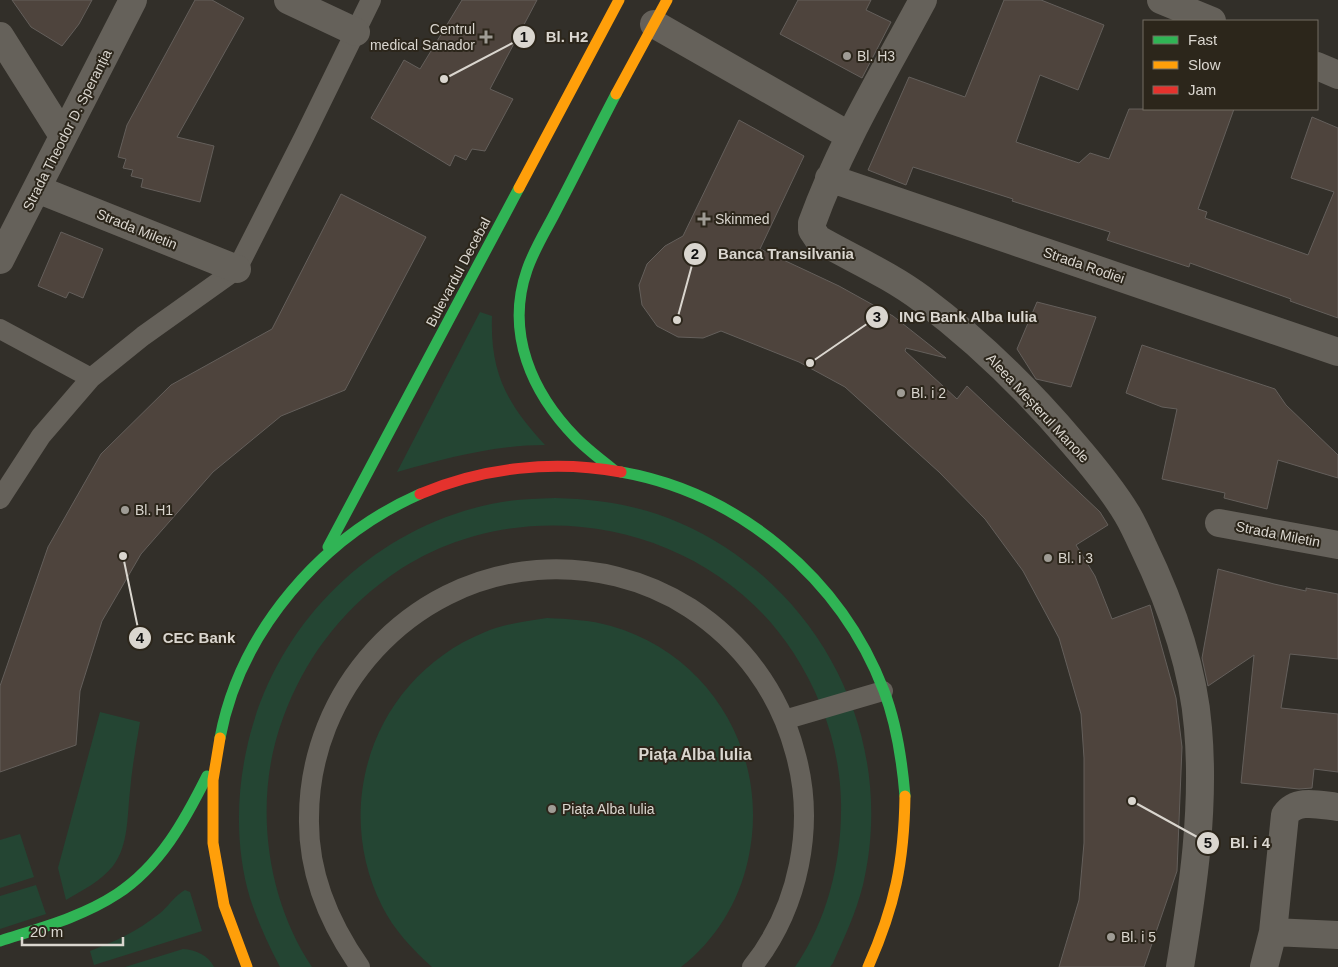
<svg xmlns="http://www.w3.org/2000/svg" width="1338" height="967" font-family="Arial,sans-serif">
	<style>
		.green { fill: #244533 }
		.building { fill: #4e443d; stroke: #645f5b }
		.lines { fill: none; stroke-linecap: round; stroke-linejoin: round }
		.lane { stroke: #65615a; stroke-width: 20 }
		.street { stroke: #65615a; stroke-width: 28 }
		.fast { stroke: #30b455; stroke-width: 11 }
		.slow { stroke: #ff9f0a; stroke-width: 11 }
		.jam { stroke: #e5322d; stroke-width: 11 }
		.poi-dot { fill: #9f9c95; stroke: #2c261b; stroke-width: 2 }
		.labels { text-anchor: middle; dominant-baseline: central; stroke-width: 4; stroke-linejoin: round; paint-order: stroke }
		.poi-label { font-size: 14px; fill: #dad6cf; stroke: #2c261b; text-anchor: start }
		.street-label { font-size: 14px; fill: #dad6cf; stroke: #2c261b }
		.quarter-label { font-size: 16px; font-weight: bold; fill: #dad6cf; stroke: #2c261b }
		.leader { fill: none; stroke: #dad6cf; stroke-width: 2 }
		.callout-dot { fill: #dad6cf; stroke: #2c261b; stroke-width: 2 }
		.mark-label { font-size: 15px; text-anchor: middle; font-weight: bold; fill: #111 }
		.callout-label { font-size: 15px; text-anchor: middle; font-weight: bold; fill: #dad6cf; stroke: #2c261b; stroke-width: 4; stroke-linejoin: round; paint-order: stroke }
	</style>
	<rect width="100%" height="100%" fill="#322f29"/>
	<path class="green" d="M480,312L492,316C490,373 507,404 545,445C494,445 446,458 397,472Z
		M555,498C597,499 640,505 680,523C819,584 898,736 863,885C856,913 844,938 833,963L830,967H795C828,919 842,860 841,803C840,748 822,697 793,652C707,520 517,485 389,577C339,613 304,661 283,718C253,798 265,897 312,967H280C268,944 258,922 250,898C236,851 236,799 246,752C271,629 368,530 491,504C512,499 533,499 555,498Z
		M547,618C569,619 590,620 611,626C713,655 771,758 748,860C739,902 715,941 681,967H432C412,949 394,930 382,906C330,802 376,676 485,632C505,624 526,621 547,618Z
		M100,712L140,722C136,745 132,768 130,791C127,816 129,845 113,866C101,881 83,890 66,900L58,868Z
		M20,834L34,877L0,888V840Z
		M36,885L46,914L0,929V896Z
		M185,890L190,892L202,931L94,965L90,951C116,941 136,932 159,914C168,907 175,895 185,890Z
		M183,949C196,950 208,955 214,967H125Z"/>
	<path class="building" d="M12,0H92L79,24L62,46L31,27Z
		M195,0H212L244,18L177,137L214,146L200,202L141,187L143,179L131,176L133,170L123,168L126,159L118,157L127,125Z
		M462,0H537L490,89L513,99L485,151L472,149L466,160L455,155L450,166L371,118L404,60L420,69Z
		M798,0H871L866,10L891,22L862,78L780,34Z
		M1004,0H1041L1104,25L1078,90L1040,75L1016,142L1079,163L1090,153L1109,159L1129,109H1234L1198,209L1207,212L1205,218L1308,255L1334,192L1291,178L1312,117L1338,128V318L1290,301L1291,299L1190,263L1189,267L1107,240L1110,232L1012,201L1013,199L913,167L906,185L868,170L909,77L965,97Z
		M739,120L804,156L760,249L839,286L893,316L946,358L906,348L905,351L957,399L967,386L1100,512L1108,525L1076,545L1095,576L1112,619L1150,605L1176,698L1182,747L1177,871L1144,967H1059L1079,900L1084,843V758L1081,714L1059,638L1023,571L985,519L939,472L845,387L799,362L721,331L703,338L678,337L657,326L642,305L639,285L647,264L665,246L683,236Z
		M341,194L426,237L345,390L281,416L213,472L141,554L102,621L80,691L76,745L0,772V686L48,547L101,454L171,385L272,329Z
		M61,232L103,249L83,298L69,292L66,298L38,286Z
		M1037,302L1096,317L1071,387L1036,379L1017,349Z
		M1142,345L1275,389L1286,405L1338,455V478L1278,460L1267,509L1224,498L1225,493L1162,479L1177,409L1162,407L1126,393Z
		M1218,569L1274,584L1306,591V588L1338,594V659L1290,654L1281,708L1338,714V772L1314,769L1312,788L1299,789L1241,783L1254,655L1208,686L1202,658Z"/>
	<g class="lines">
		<path class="lane" d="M0,329L91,378
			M0,499L41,436L91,378L143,336L237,269L304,137L371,0
			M784,720L883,691
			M360,967C329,923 308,872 309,818C309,690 409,580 537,570C591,566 645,579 690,608C742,642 779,692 795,752C816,825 799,908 752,967"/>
		<path class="street" d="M288,0L356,32
			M923,0C884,73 840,145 812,223V230L818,239C853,259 890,275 922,299C978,341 1028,390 1073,443C1092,465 1112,489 1127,514C1133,524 1138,535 1143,546C1170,602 1193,665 1198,728C1205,808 1193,889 1180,967
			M1161,0L1212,21
			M654,24L850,136
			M0,36L63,136
			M1317,66L1338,75
			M829,178L1338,352
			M37,189L237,269
			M0,260L133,0
			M1219,523L1338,545
			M1273,932L1338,935
			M1264,967L1273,932L1285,815C1297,798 1319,805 1338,807"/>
		<path class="fast" d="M614,470C601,460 588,450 576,438C532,393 505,333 527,270C534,249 547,229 557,209C577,171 596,132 616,94
			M621,472C740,493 841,579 884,691C897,725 902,760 905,796
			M328,547L519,188
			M220,738C240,631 322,537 420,494
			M0,941C40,928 82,917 117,894C160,866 185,820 207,776"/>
		<path class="slow" d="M616,94L667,0
			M519,188L619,0
			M220,738L213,780V843L224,905L247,967
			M868,967C895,906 904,862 905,796"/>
		<path class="jam" d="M420,494C483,467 554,460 621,472"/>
	</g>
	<g class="poi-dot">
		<path d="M483.5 29.5h5v5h5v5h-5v5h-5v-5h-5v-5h5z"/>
		<circle cx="847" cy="56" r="5"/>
		<path d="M701.5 211.5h5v5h5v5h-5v5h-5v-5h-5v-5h5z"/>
		<circle cx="901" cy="393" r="5"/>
		<circle cx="125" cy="510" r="5"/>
		<circle cx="1048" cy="558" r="5"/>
		<circle cx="552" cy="809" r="5"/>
		<circle cx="1111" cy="937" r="5"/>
	</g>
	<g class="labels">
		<g class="poi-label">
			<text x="475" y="29" text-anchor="end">Centrul<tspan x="475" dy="16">medical Sanador</tspan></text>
			<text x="857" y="56">Bl. H3</text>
			<text x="715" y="219">Skinmed</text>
			<text x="911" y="393">Bl. i 2</text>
			<text x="135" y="510">Bl. H1</text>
			<text x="1058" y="558">Bl. i 3</text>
			<text x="562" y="809">Piața Alba Iulia</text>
			<text x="1121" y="937">Bl. i 5</text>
		</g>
		<g class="street-label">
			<text transform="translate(67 130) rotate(-63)">Strada Theodor D. Speranția</text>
			<text transform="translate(137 229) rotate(22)">Strada Miletin</text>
			<text transform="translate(1084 265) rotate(19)">Strada Rodiei</text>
			<text transform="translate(458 272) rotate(-62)">Bulevardul Decebal</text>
			<text transform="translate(1038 408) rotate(47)">Aleea Meșterul Manole</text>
			<text transform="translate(1278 534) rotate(11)">Strada Miletin</text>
		</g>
		<g class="quarter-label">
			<text x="695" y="754">Piața Alba Iulia</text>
		</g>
	</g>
	<path class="leader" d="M444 79L524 37M677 320L695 254M810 363L877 317M123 556L140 638M1132 801L1208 843"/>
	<g class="callout-dot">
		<circle cx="444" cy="79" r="5"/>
		<circle cx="677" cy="320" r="5"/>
		<circle cx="810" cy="363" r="5"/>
		<circle cx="123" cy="556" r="5"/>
		<circle cx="1132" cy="801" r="5"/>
		<circle cx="524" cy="37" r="12"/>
		<circle cx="695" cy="254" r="12"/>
		<circle cx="877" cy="317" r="12"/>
		<circle cx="140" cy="638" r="12"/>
		<circle cx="1208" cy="843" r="12"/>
	</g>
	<g class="mark-label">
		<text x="524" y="42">1</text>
		<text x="695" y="259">2</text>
		<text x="877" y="322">3</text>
		<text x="140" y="643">4</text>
		<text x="1208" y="848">5</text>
	</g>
	<g class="callout-label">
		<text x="567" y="42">Bl. H2</text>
		<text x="786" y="259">Banca Transilvania</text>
		<text x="968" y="322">ING Bank Alba Iulia</text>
		<text x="199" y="643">CEC Bank</text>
		<text x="1250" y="848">Bl. i 4</text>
	</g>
	<rect x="1143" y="20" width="175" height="90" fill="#2c261b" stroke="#726c63"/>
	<rect x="1153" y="36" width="25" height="8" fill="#30b455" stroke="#726c63"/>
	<text x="1188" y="45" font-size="15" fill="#dad6cf">Fast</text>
	<rect x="1153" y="61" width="25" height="8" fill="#ff9f0a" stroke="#726c63"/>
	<text x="1188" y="70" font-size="15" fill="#dad6cf">Slow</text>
	<rect x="1153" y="86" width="25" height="8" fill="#e5322d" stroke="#726c63"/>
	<text x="1188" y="95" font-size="15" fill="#dad6cf">Jam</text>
	<path d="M22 937v8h101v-8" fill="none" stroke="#dad6cf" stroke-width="2.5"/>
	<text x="30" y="937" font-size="15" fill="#dad6cf" stroke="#2c261b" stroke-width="4" paint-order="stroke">20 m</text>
</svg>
